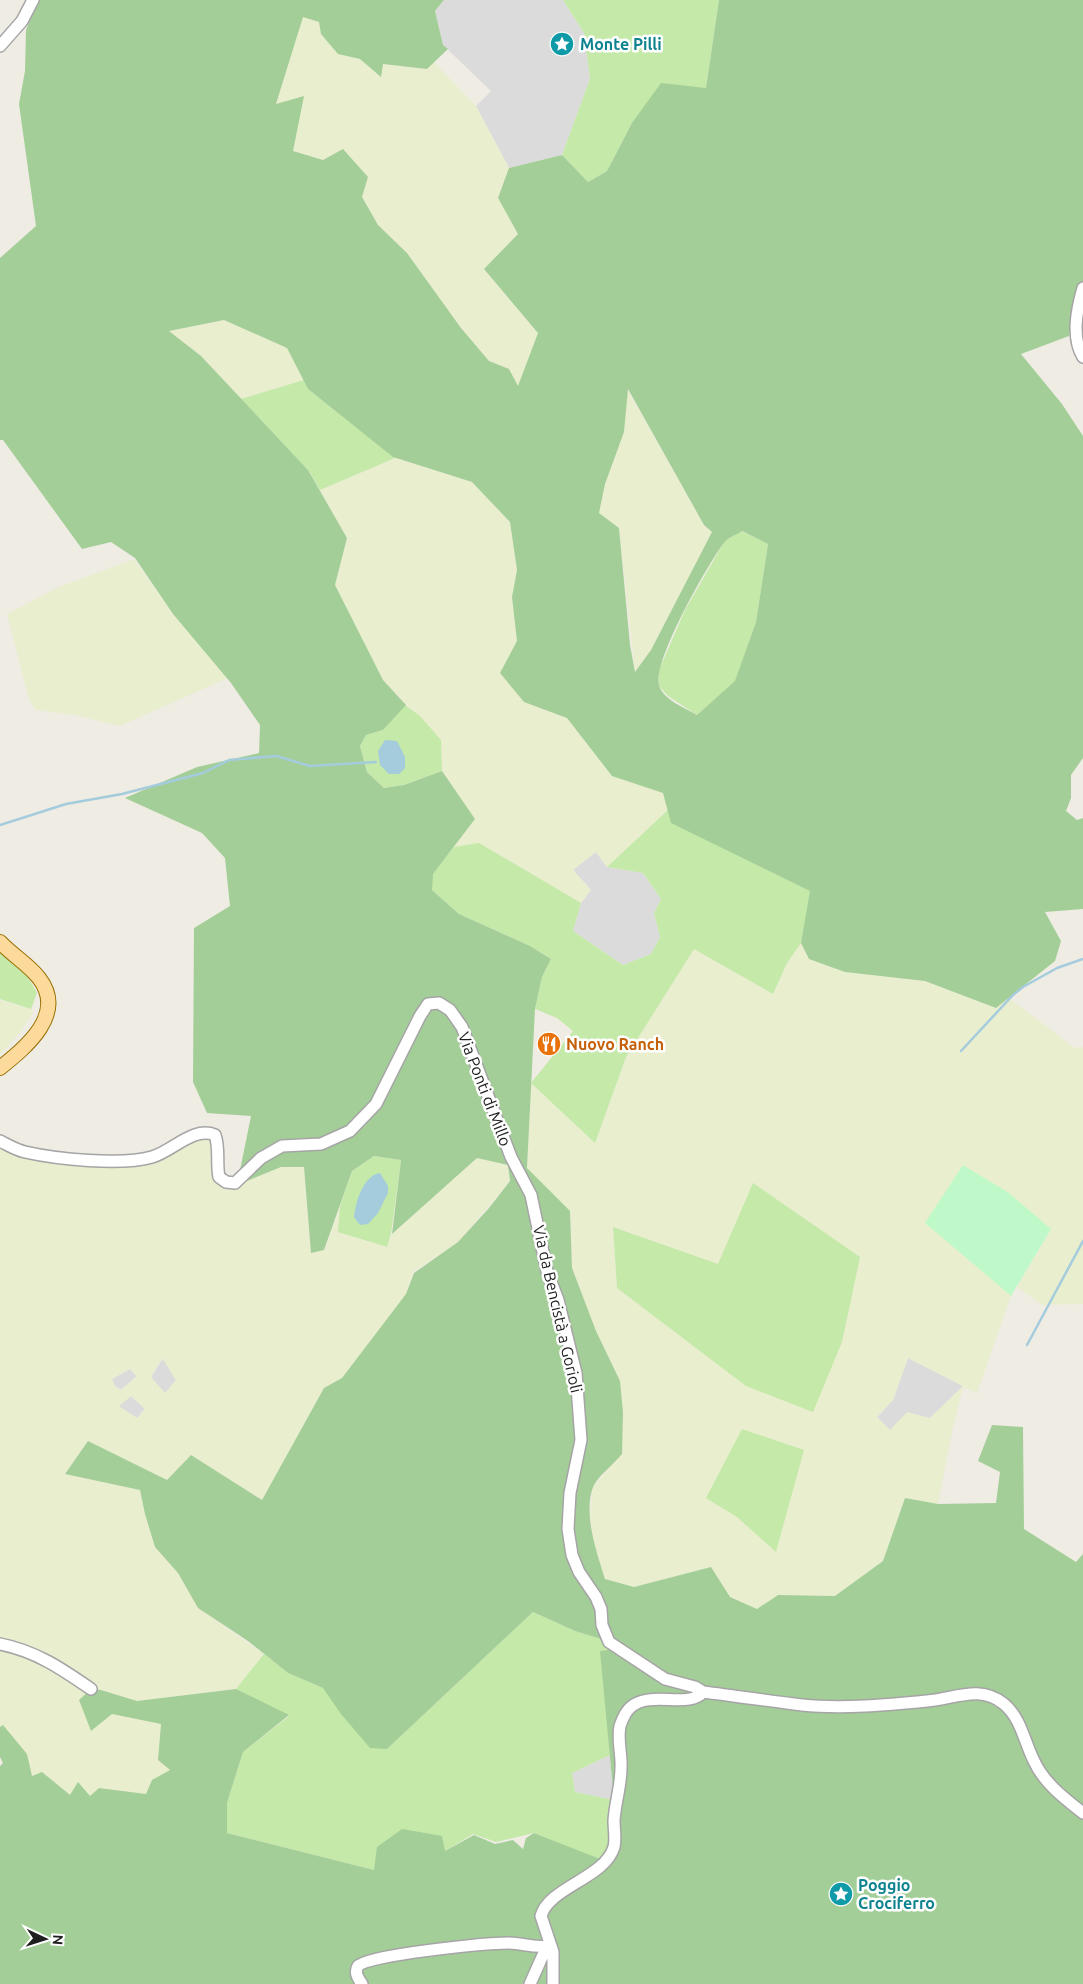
<svg xmlns="http://www.w3.org/2000/svg" width="1083" height="1984" font-family="Ubuntu,sans-serif">
	<style>
		.residential { fill: #dcdbdb }
		.farmland { fill: #e9eecf; fill-rule: evenodd }
		.grass { fill: #c4e9a9 }
		.forest { fill: #a4ce98; fill-rule: evenodd }
		.park { fill: #c0f9c9 }
		.water { fill: #a4ccdd }
		.lines { fill: none; stroke-linecap: round; stroke-linejoin: round }
		.stream { stroke: #a4ccdd; stroke-width: 2.5 }
		.minor-casing { stroke: #a5a5a5; stroke-width: 14 }
		.major-casing { stroke: #987100; stroke-width: 16 }
		.minor { stroke: #fff; stroke-width: 11 }
		.major { stroke: #fcda9c; stroke-width: 14 }
		.labels { text-anchor: middle; dominant-baseline: central; stroke-width: 5; stroke-linejoin: round; paint-order: stroke }
		.culture-label { font-size: 16px; font-weight: bold; fill: #0d838f; stroke: #fff; text-anchor: start }
		.food-label { font-size: 16px; font-weight: bold; fill: #c56008; stroke: #fff; text-anchor: start }
		.street-label { font-size: 16px; fill: #1e1e1e; stroke: #fff }
	</style>
	<rect width="100%" height="100%" fill="#efece4"/>
	<path class="residential" d="M444,0H563L584,33L590,79L562,155L509,168L476,106L491,91L443,45L435,11Z
		M596,852L607,867L643,873L661,899L654,913L660,937L651,954L623,965L573,931L581,903L591,890L573,870Z
		M163,1358L176,1380L165,1394L151,1377Z
		M908,1358L963,1386L930,1419L890,1430L877,1417L893,1400Z
		M130,1369L137,1376L121,1390L115,1386L112,1379Z
		M131,1396L145,1409L137,1418L118,1406Z
		M610,1755L614,1800L575,1792L572,1773Z"/>
	<path class="farmland" d="M302,16L320,22L321,34L338,54L360,59L381,76L383,64L427,69L434,62L476,106L509,168L498,198L518,234L484,269L538,333L518,387L509,369L489,361L461,328L407,253L378,225L362,197L343,149L323,160L293,151L276,104Z
		M224,320L287,348L304,380L241,399L201,356L169,331Z
		M627,389L704,525L712,532L651,650L635,672L619,528L599,513L605,484L624,432Z
		M395,458L472,482L510,521L517,570L512,597L524,702L567,718L612,776L663,792L668,810L607,867L596,852L573,870L591,890L581,903L478,844L454,847L475,819L442,771L440,740L383,680L335,585L347,538L320,490Z
		M134,559L173,614L228,678L120,726L75,715L36,710L29,700L7,614L59,587Z
		M801,943L809,959L845,972L925,981L996,1008L1009,998L1075,1048L1083,1047V1304L1042,1305L1017,1287L1051,1229L925,1223L1011,1296L977,1393L963,1387L953,1427L938,1504L905,1498L883,1561L835,1596L778,1595L757,1609L730,1597L710,1567L634,1587L605,1579L594,1544L590,1515L593,1486L622,1454L620,1381L596,1331L572,1268L570,1211L527,1169L531,1083L595,1143L626,1057L694,948L773,994L787,963ZM613,1227H614L718,1265L617,1288ZM908,1358L963,1386L930,1418L907,1412L890,1430L877,1417L893,1400Z
		M0,1000L31,1009L33,1013L22,1030L0,1055Z
		M209,1133L226,1182L264,1174L281,1167H304L311,1253L325,1250L340,1206L339,1232L387,1247L392,1234L477,1158L508,1165L510,1181L458,1242L413,1272L406,1294L342,1378L324,1388L262,1500L191,1455L167,1480L88,1441L65,1474L140,1490L145,1514L155,1547L178,1573L198,1608L264,1654L236,1689L137,1701L101,1690L91,1730L112,1714L161,1724L158,1760L170,1770L152,1780L146,1794L99,1788L90,1796H70L42,1772L32,1776L3,1725L0,1727V1141L22,1151L136,1160ZM162,1358L176,1380L165,1393L151,1377ZM130,1369L137,1377L120,1390L115,1386L112,1379ZM131,1396L145,1409L137,1418L119,1406Z"/>
	<path class="grass" d="M563,0H719L706,88L632,123L607,171L588,182L562,155L590,79L584,33Z
		M304,380L308,389L395,458L320,490L308,470L241,399Z
		M741,531L768,544L756,622L736,681L697,715L668,696L659,686V670L685,610L724,542Z
		M405,705L420,716L441,740L442,771L404,785L384,788L367,772L360,746L366,735L383,730Z
		M668,810L672,823L811,891L801,943L787,963L773,994L694,949L626,1057L595,1143L531,1083L573,1031L557,1018L535,1009L542,977L551,959L530,946L459,914L432,890V874L454,847L479,843L581,903L573,931L623,965L651,954L660,937L654,913L661,899L643,873L607,867Z
		M0,948L28,977L37,993L31,1009L0,999Z
		M374,1156L401,1160L391,1234L387,1247L338,1232L340,1206L352,1171Z
		M753,1183L860,1257L842,1342L813,1412L746,1386L617,1288L613,1227L718,1264Z
		M742,1429L804,1450L776,1552L737,1517L706,1498Z
		M533,1612L575,1631L628,1647L601,1651L610,1755L572,1773L575,1792L614,1800L608,1847L600,1860L534,1833L496,1842L473,1834L445,1851L374,1870L227,1833V1803L243,1752L289,1716L236,1689L264,1654L288,1673L323,1688L387,1749Z"/>
	<path class="forest" d="M38,0H444L435,11L443,45L448,49L427,69L383,64L381,77L360,59L338,54L321,34L319,22L303,17L276,104L304,96L293,151L323,160L343,149L368,177L362,197L378,225L407,253L461,328L489,361L509,369L518,386L538,333L484,269L518,234L498,198L509,168L562,155L588,182L607,171L632,123L661,83L706,88L719,0H1083V286L1069,336L1021,354L1062,404L1083,436V758L1071,775V798L1066,811L1077,820L1083,818V909L1045,912L1061,941L1055,961L996,1008L925,981L845,972L809,959L801,943L810,891L671,823L663,793L612,776L567,718L524,702L500,673L517,641L512,597L517,570L510,522L472,482L393,457L308,389L287,348L224,320L169,331L201,356L308,470L347,538L335,585L383,680L406,705L383,730L366,735L360,746L367,772L384,788L404,785L442,771L475,819L433,874L432,890L459,914L530,946L551,959L542,977L535,1009L527,1168L570,1211L572,1268L596,1331L620,1381L623,1412L622,1454C614,1464 598,1476 593,1487C583,1515 597,1553 605,1579L634,1587L711,1567L730,1597L757,1609L778,1595L835,1596L883,1561L905,1498L938,1504L996,1503L1000,1472L978,1461L992,1425L1023,1427L1024,1529L1076,1562L1083,1554V1984H0V1766L3,1763L0,1757V1727L3,1725L27,1754L32,1776L42,1772L70,1795L78,1782L90,1796L99,1788L146,1794L152,1780L170,1770L158,1760L161,1724L112,1714L91,1731L79,1700L91,1689L101,1690L137,1701L236,1689L289,1715L243,1752L227,1803V1833L374,1870L377,1847L402,1829L442,1836L445,1851L474,1835L495,1844L513,1840L523,1849L526,1838L534,1833L600,1859L608,1847L614,1800L600,1651L627,1647L575,1631L533,1612L387,1749L370,1748L341,1714L323,1688L288,1673L248,1641L198,1608L178,1573L155,1547L145,1514L140,1490L65,1474L88,1441L167,1480L191,1455L262,1500L324,1388L342,1378L406,1294L414,1273L458,1242L489,1208L510,1181L508,1165L477,1158L392,1234L401,1160L374,1156L352,1171L324,1250L311,1253L304,1167H281L237,1185L251,1116L207,1113L193,1082L194,928L230,906L225,858L202,833L125,798L197,767L259,753L260,725L231,683L173,614L135,558L111,542L82,549L3,440H0V258L36,226L19,104L25,71L26,30ZM628,389L704,525L712,532L651,650L635,672L630,645L619,528L599,513L605,484L624,432ZM742,531L768,544L756,622L735,681L697,715C685,708 662,699 659,685C653,660 707,566 723,544C727,538 736,535 742,531Z"/>
	<path class="park" d="M963,1165L1009,1193L1051,1229L1011,1296L925,1223Z"/>
	<path class="water" d="M385,740L397,741L405,757V768L399,774H389L380,765L378,751Z
		M380,1173L388,1186V1193L378,1213L368,1224L360,1225L354,1217C356,1201 363,1176 380,1173Z"/>
	<g class="lines">
		<path class="stream" d="M0,825L66,804L122,794L203,773L229,760L276,756L310,766L376,762
			M961,1051L1013,995L1023,987L1057,968L1083,959
			M1027,1345L1083,1241"/>
		<g class="minor-casing">
			<path id="minor" d="M0,46L22,21L33,0
				M1083,288C1077,309 1071,337 1083,357
				M0,1141C8,1145 16,1150 25,1152C56,1159 121,1166 152,1157C173,1151 193,1126 215,1135C220,1149 216,1163 219,1177L226,1182L235,1183L261,1158L282,1146L321,1144L350,1131L376,1104L420,1016L428,1004L439,1003L450,1010L462,1027L511,1157L531,1195L547,1271L558,1300L576,1373L581,1440L570,1493L568,1529L572,1555L579,1572L596,1597L601,1609L602,1625L609,1642L665,1679L695,1687L703,1692C736,1696 769,1701 802,1705C842,1709 887,1705 927,1701C954,1699 980,1684 1004,1704C1021,1718 1024,1741 1034,1761C1044,1783 1064,1798 1083,1813
				M0,1644C36,1651 62,1669 91,1689
				M362,1984C358,1978 354,1973 358,1966C365,1955 489,1943 509,1943C522,1943 533,1948 547,1946L550,1943
				M530,1984L547,1946
				M553,1984V1952L541,1916C549,1887 605,1878 614,1847C616,1839 614,1829 614,1821C615,1803 621,1786 621,1768C622,1755 617,1740 620,1726C622,1720 626,1711 631,1707C650,1690 690,1709 703,1692"/>
		</g>
		<g class="major-casing">
			<path id="major" d="M0,942C12,955 28,964 39,978C67,1014 26,1047 0,1068"/>
		</g>
		<use href="#minor" class="minor"/>
		<use href="#major" class="major"/>
	</g>
	<defs>
		<g id="sight-disc" transform="scale(1.25)"><circle r="9.5" fill="#0f9aa8" stroke="#fff"/><path d="M0-6L1.8-2.2L6-1.7L2.9 1.2L3.7 5.4L0 3.3L-3.7 5.4L-2.9 1.2L-6-1.7L-1.8-2.2Z" fill="#fff"/></g>
		<g id="restaurant-disc" transform="scale(1.25)"><circle r="9.5" fill="#e8710a" stroke="#fff"/><path d="M-5-6h1v4h1v-4h1v4h1v-4h1v5L-1.5 .5V6h-2V.5L-5-1ZM5-6V6H3V1.5H1.5Q1.5-4 5-6Z" fill="#fff"/></g>
	</defs>
	<g fill-rule="evenodd">
		<use href="#sight-disc" x="562" y="44"/>
		<use href="#restaurant-disc" x="549" y="1044"/>
		<use href="#sight-disc" x="841" y="1894"/>
	</g>
	<g class="labels">
		<g class="culture-label">
			<text x="580" y="44">Monte Pilli</text>
			<text x="858" y="1885">Poggio<tspan x="858" dy="18">Crociferro</tspan></text>
		</g>
		<g class="food-label">
			<text x="566" y="1044">Nuovo Ranch</text>
		</g>
		<g class="street-label">
			<text transform="translate(485 1089) rotate(69)">Via Ponti di Millo</text>
			<text transform="translate(558 1309) rotate(77)">Via da Bencistà a Gorioli</text>
		</g>
	</g>
	<g transform="translate(45 1939) rotate(94)" stroke="#ffffff" stroke-width="4" paint-order="stroke">
	<path d="M0-4L9 19L0 12L-9 19Z" fill="#1e1e1e"/>
	<text y="-8" font-size="14" font-weight="bold" text-anchor="middle" fill="#1e1e1e">N</text>
	</g>
</svg>
